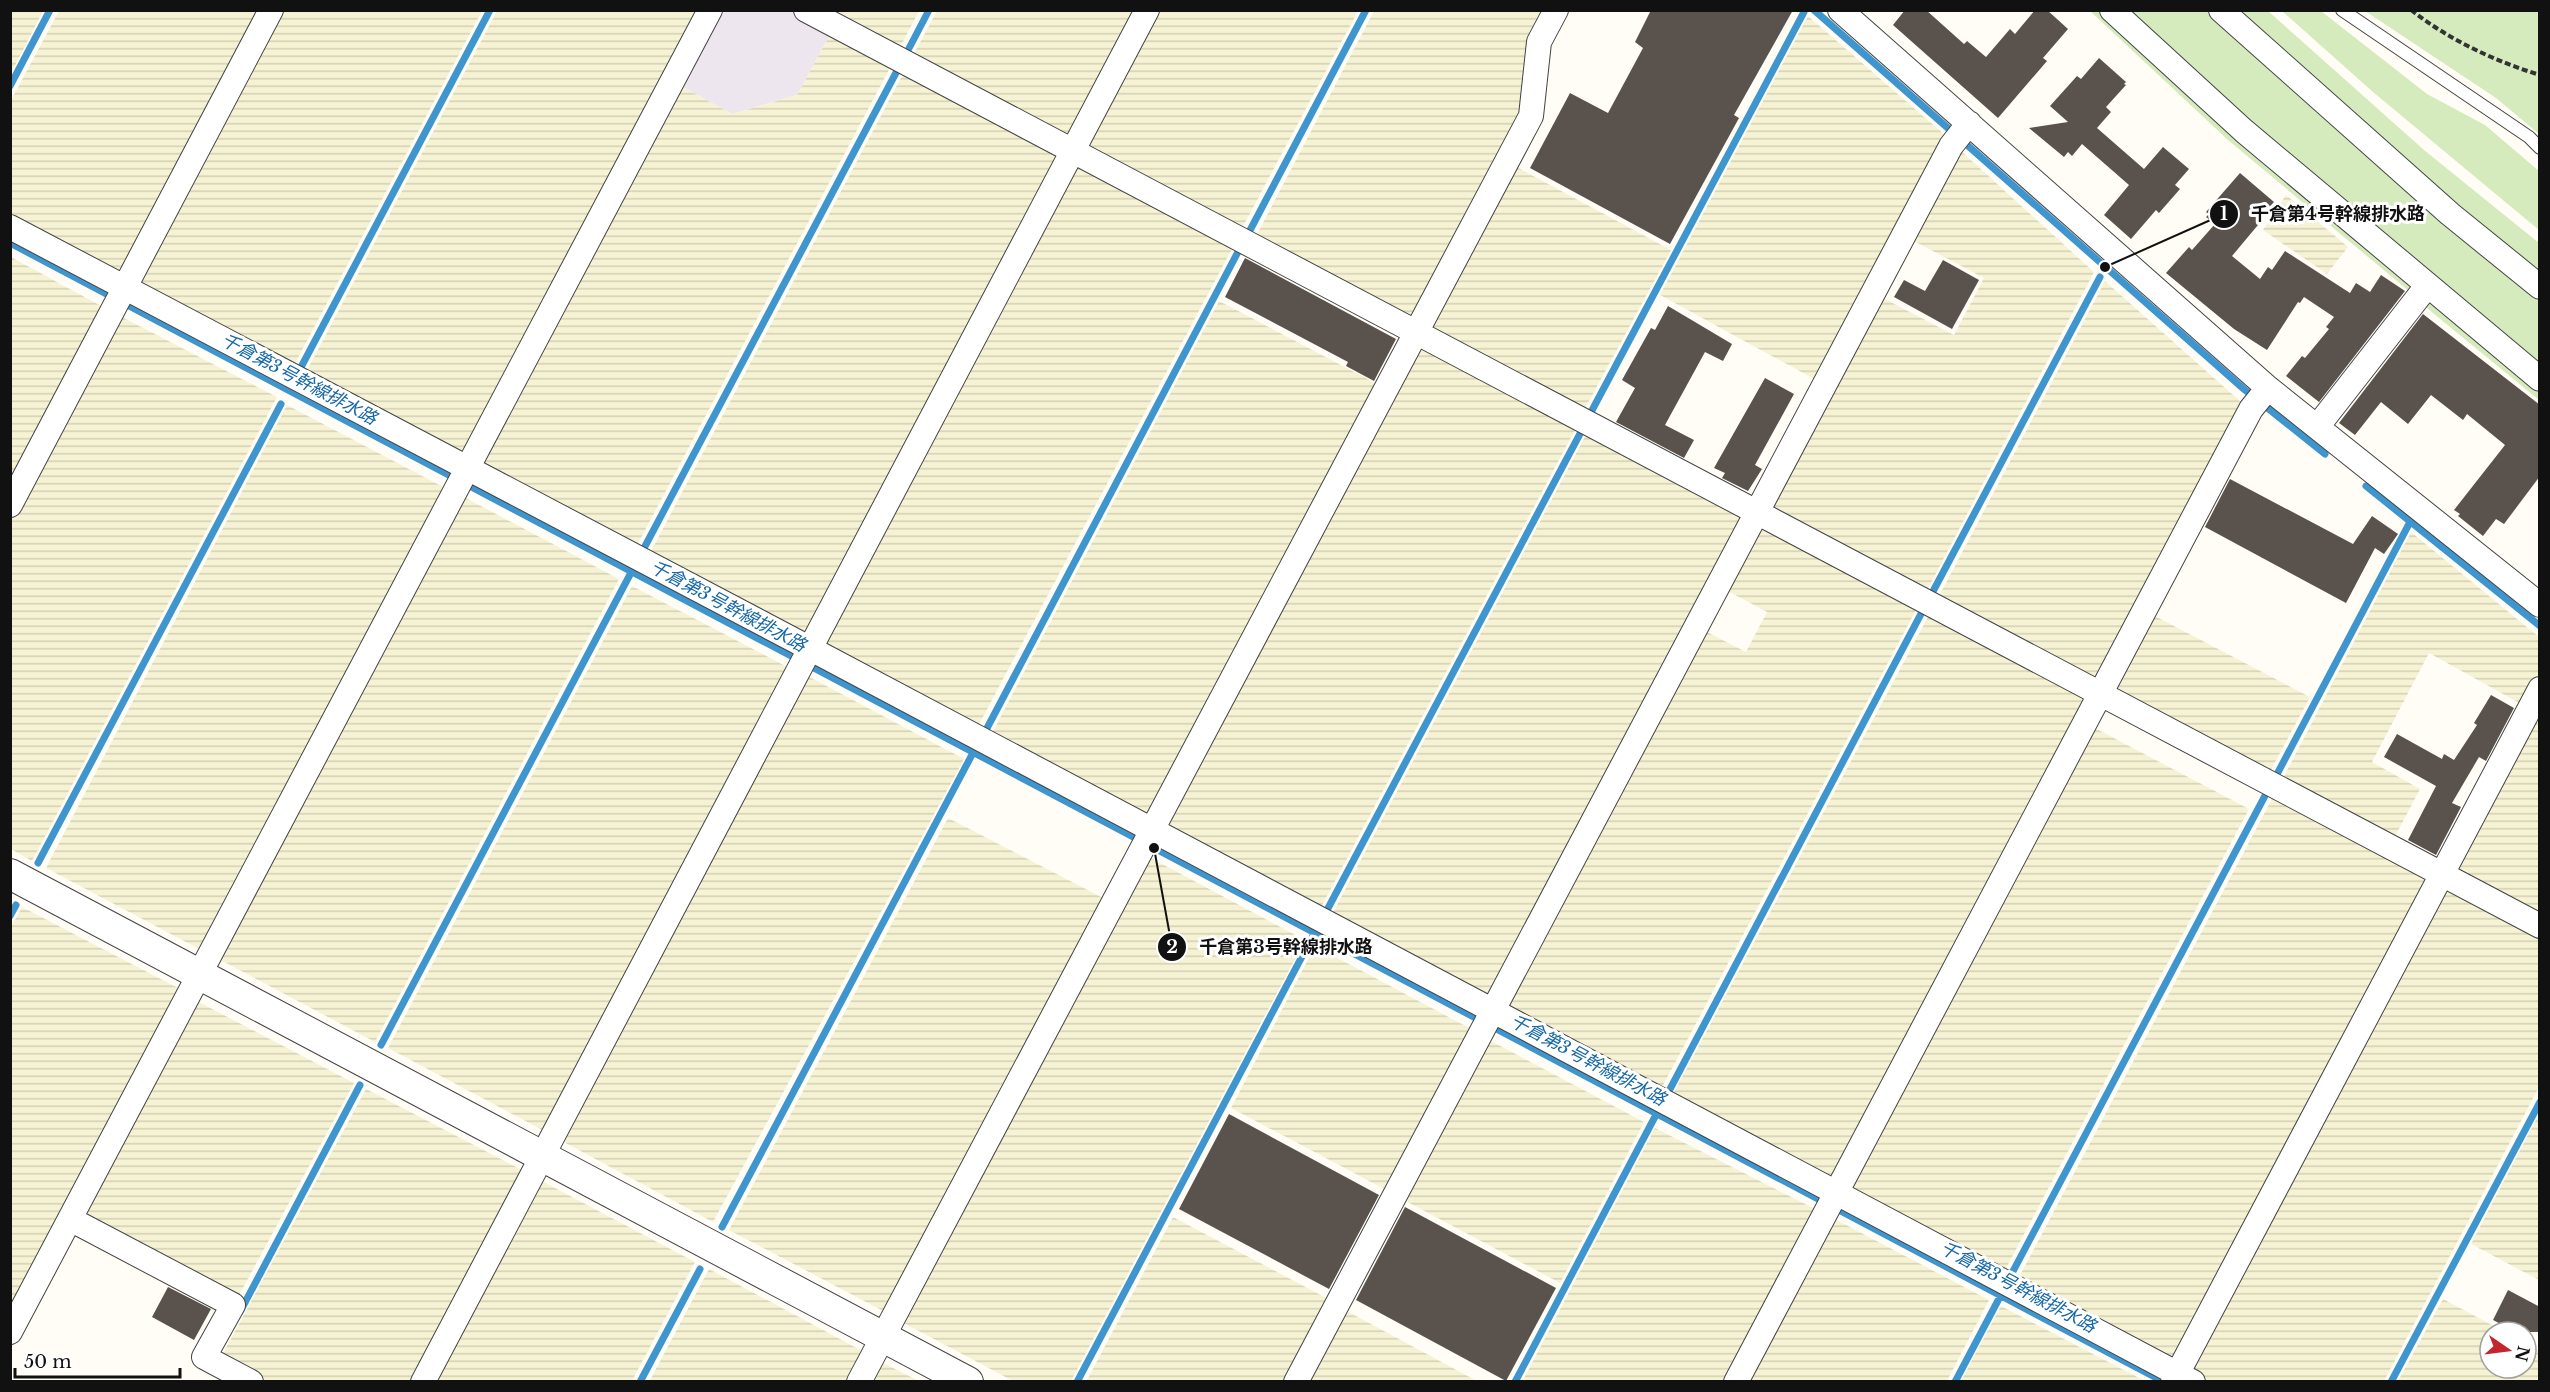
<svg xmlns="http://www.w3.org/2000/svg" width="2550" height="1392" font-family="'Libre Baskerville','Noto Sans JP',serif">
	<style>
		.industrial { fill: #eee6ef }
		.farmland { fill: url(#farmland-rules) }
		.grass { fill: #d5ebbd }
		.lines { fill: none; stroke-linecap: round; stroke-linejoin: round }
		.stream { stroke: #3f96cf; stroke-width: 7 }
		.building { fill: #5a524d }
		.service-casing { stroke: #444; stroke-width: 14 }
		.minor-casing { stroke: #444; stroke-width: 26 }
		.tertiary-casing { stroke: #444; stroke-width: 32 }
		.path { stroke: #333; stroke-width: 4; stroke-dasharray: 6 3; stroke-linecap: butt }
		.service { stroke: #fff; stroke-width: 12 }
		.minor { stroke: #fff; stroke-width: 24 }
		.tertiary { stroke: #fff; stroke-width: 30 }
		.labels { text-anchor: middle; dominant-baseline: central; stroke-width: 6; stroke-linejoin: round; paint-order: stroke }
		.water-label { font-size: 18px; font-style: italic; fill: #1768a6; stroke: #fff }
		.leader { fill: none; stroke: #111; stroke-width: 2 }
		.callout-dot { fill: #111; stroke: #fff; stroke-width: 2 }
		.mark-label { font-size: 18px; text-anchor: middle; font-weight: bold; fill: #fff }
		.callout-label { font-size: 18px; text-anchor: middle; font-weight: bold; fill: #111; stroke: #fff; stroke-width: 6; stroke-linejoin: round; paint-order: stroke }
	</style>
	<defs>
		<pattern id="farmland-rules" width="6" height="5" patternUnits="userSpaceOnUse" patternTransform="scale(1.5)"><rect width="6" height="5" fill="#f6f3d4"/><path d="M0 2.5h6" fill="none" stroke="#d2cfb5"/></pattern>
	</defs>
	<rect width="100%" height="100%" fill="#fffdf5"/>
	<path class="industrial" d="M720,11H794L832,31L797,95L732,114L679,85Z"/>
	<path class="farmland" d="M11,10L43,11L11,73L10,11Z
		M59,11H260L120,275L11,219L10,102Z
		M278,11H482L292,369L136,280Z
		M497,11H698L464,454L304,376Z
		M816,11H919L897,53Z
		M937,11H1140L1073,138L911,59Z
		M1154,11H1358L1240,232L1084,152Z
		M1374,11H1546L1521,112L1415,315L1405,321L1254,240Z
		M1808,16L1946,136L1816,380L1660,295Z
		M832,31L892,64L634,551L478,460L679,85L732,114L797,95Z
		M904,72L1059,153L809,633L800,638L649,555Z
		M1961,151L2094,272L1924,596L1766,510L1881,297L1954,335L1984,278L1912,240Z
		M1074,163L1234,245L976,730L821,649Z
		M1511,164L1671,250L1582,414L1427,333Z
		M2286,195L2348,247L2327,274L2263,230Z
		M11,257L103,307L11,484Z
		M2105,281L2241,402L2098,674L2087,680L1936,602Z
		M1219,301L1379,385L1145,820L990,737Z
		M120,316L277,397L32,861L11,849L10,523Z
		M1418,341L1577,426L1319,911L1167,830L1164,822Z
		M287,405L445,488L201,950L46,868Z
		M1588,431L1744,514L1488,999L1330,918Z
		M460,495L619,579L375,1042L215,957Z
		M1763,525L1917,608L1660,1091L1508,1007L1705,631L1746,652L1767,612L1724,589Z
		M2411,532L2539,637V673L2523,705L2429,653L2372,762L2420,789L2391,844L2280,784Z
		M632,586L793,670L548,1133L388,1048Z
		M2151,614L2310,697L2267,777L2112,696Z
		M1929,615L2085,699L1833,1179L1671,1098Z
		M802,673L964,759L713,1222L560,1140Z
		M2539,708V921L2454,868Z
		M2091,726L2249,809L2003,1274L1849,1192Z
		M2273,797L2426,873L2428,882L2178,1355L2167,1360L2017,1281Z
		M948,818L1107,900L887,1313L729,1230Z
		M1149,857L1305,940L1071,1381H1013L900,1321Z
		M2451,888L2539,936V1087L2384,1381H2206L2190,1373L2440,890Z
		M22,907L180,989L11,1313L10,929Z
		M1315,946L1475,1031L1390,1192L1231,1108Z
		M195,1000L354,1083L237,1299L80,1215Z
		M1487,1039L1644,1122L1560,1283L1402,1199Z
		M366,1089L524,1171L416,1381H262L220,1359Z
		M2539,1114V1280L2471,1244Z
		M1655,1128L1817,1210L1727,1381L1522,1382Z
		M538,1179L695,1262L632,1381L430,1382Z
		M1173,1217L1332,1301L1289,1381L1086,1382Z
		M1831,1217L1989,1300L1947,1381L1743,1382Z
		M709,1269L866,1353L851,1381L649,1382Z
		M2443,1299L2505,1332H2490V1368H2526V1343L2539,1350V1381H2398Z
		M2001,1306L2145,1381H1961Z
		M1343,1309L1477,1381L1305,1382Z
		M879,1361L919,1381L868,1382Z"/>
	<path class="grass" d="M2090,11H2105L2413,281L2410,292L2228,140Z
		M2123,11H2207L2325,117L2539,297V369L2448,295Z
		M2236,11H2268L2424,150L2539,243V272L2337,102Z
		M2282,11H2321L2427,94L2485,125L2539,171V230L2373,92Z
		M2365,11H2539V134L2496,98Z
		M2426,300L2539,386V400L2422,304Z"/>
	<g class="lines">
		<path class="stream" d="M1814,10L2245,390L2325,454
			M905,56L929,10
			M10,86L50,10
			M1247,236L1366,10
			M10,243L2164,1382
			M299,371L490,10
			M1589,416L1804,12
			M2366,486L2540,626
			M643,550L898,69
			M1930,597L2100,277
			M985,732L1239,250
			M2275,778L2410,522
			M38,863L281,404
			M1326,912L1582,430
			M10,916L16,905
			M381,1045L634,567
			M1669,1091L1922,612
			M722,1227L975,749
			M2011,1275L2267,792
			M241,1310L360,1085
			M640,1382L700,1269
			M1077,1382L1316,930
			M1515,1382L1658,1111
			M1955,1382L2003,1291
			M2391,1382L2540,1102"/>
	</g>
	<path class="building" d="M1651,10H1793L1734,115L1739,118L1670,244L1530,168L1570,93L1608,113L1643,48L1635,42Z
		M1905,10H1926L1964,44L1967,41L1986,57L2010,29L2015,34L2035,10H2047L2068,29L2043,58L2047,61L1998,118L1893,25Z
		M2099,58L2126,82L2124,84L2126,85L2106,107L2111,112L2097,128L2144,169L2163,147L2189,169L2175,185L2180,189L2159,213L2156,210L2131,239L2104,215L2129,185L2082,144L2072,156L2068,152L2064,157L2029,128L2068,122L2050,106L2077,76L2081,79Z
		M2240,173L2274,202L2260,217L2263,219L2232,256L2260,279L2268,267L2272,270L2285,251L2350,293L2356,283L2370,292L2381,275L2405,291L2319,402L2286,376L2302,356L2305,358L2329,329L2326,327L2334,317L2304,297L2300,303L2298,302L2267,350L2234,329L2166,273L2189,247L2192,250L2215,224L2206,217L2209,214L2206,212Z
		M1245,258L1396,339L1374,381L1346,366L1348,362L1225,297Z
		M1943,260L1979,280L1952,329L1894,297L1904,280L1925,291Z
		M1668,306L1732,344L1723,361L1705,352L1665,425L1694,440L1684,458L1616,422L1635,388L1622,380L1651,328L1655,330Z
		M2423,314L2540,405V476L2504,524L2496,519L2483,536L2458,516L2460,514L2454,510L2505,445L2467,414L2463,420L2431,395L2408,424L2381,402L2355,435L2339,423Z
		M1765,378L1794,394L1755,465L1762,469L1748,491L1722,478L1725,473L1714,468Z
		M2230,479L2353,544L2372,516L2398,534L2384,554L2375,548L2346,603L2205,527Z
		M2491,695L2514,708L2486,761L2479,757L2452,803L2461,807L2436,855L2408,840L2436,786L2384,757L2397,734L2442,759L2444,754L2454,760L2477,725L2474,723Z
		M1229,1114L1379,1195L1329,1289L1179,1209Z
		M1405,1207L1556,1288L1506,1381L1356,1300Z
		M168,1287L211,1309L194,1340L152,1317Z
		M2508,1290L2540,1307V1332H2516L2493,1320Z"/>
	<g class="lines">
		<g class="service-casing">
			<path id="service" d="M2342,10L2529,137L2540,148"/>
		</g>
		<g class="minor-casing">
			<path id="minor" d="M806,10L2540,926
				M1840,10L2268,388L2540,605
				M2112,10L2244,131L2540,379
				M2221,10L2450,214L2540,287
				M10,227L809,648L2193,1382
				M2317,427L2427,286
				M10,505L271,10
				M70,1219L233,1305L204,1357L251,1382
				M10,1332L710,10
				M423,1382L1147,10
				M859,1382L1531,116L1539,42L1556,10
				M1296,1382L1951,146L1969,123
				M1736,1382L2251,409L2268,388
				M2173,1382L2540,689"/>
		</g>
		<g class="tertiary-casing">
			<path id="tertiary" d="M10,874L968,1382"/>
		</g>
		<path class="path" d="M2411,10C2448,39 2494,61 2540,75"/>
		<use href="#service" class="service"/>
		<use href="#minor" class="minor"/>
		<use href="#tertiary" class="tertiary"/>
	</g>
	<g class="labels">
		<g class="water-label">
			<text transform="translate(299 379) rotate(28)">千倉第3号幹線排水路</text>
			<text transform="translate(728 606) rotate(28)">千倉第3号幹線排水路</text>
			<text transform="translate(1588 1060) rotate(28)">千倉第3号幹線排水路</text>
			<text transform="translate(2018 1287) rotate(28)">千倉第3号幹線排水路</text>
		</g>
	</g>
	<path class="leader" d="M2105 267L2224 214M1154 848L1172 947"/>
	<g class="callout-dot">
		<circle cx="2105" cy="267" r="6"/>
		<circle cx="1154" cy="848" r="6"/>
		<circle cx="2224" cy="214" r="15"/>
		<circle cx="1172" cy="947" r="15"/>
	</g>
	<g class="mark-label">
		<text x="2224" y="220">1</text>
		<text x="1172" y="953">2</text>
	</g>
	<g class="callout-label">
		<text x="2338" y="220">千倉第4号幹線排水路</text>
		<text x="1286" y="953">千倉第3号幹線排水路</text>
	</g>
	<rect width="2550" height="1392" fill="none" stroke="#111111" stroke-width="24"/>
	<g transform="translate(2508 1350) rotate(104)"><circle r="28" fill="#ffffff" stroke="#a0a0a0" stroke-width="1.5"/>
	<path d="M0-4.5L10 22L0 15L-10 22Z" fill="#c4262e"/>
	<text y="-9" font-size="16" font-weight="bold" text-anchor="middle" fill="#111111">N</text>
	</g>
	<path d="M15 1368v9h165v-9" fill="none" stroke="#111111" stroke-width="3"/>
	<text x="24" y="1368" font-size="18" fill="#111111" stroke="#ffffff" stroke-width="4.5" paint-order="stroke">50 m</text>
</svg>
